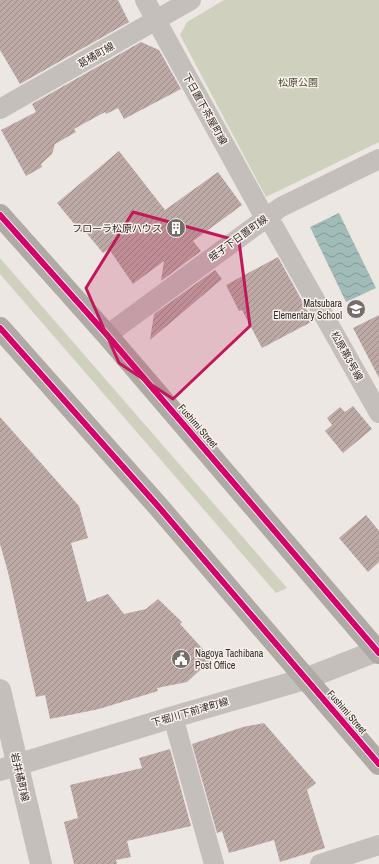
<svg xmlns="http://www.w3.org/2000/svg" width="379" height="864" font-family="'Archivo Narrow','Noto Sans JP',sans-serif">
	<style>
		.green { fill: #cfd0be }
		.water { fill: url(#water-waves) }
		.building { fill: url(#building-hatch) }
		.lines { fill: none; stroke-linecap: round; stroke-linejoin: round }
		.minor { stroke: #c5bfbb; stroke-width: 20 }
		.tertiary { stroke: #c5bfbb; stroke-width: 22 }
		.trunk { stroke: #b0aaa6; stroke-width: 22 }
		.cycleway-casing { stroke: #f8f0eb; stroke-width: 8 }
		.cycleway { stroke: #d6006c; stroke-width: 6 }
		.marked { fill: #c2185b; fill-opacity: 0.2; stroke: #c2185b; stroke-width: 3; stroke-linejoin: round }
		.labels { text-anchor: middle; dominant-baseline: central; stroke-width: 3; stroke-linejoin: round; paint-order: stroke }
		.street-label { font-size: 10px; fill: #352c2a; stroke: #f8f0eb }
		.park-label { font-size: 10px; fill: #495031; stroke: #f8f0eb }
		.poi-label { font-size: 10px; fill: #352c2a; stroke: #f8f0eb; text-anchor: end }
	</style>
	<defs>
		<pattern id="water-waves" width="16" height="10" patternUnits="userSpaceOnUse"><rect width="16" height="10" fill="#a1bcb8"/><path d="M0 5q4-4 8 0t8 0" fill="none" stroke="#849996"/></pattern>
		<pattern id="building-hatch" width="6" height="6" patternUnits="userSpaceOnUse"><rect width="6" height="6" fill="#bdaaa6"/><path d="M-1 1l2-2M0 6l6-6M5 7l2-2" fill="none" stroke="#9a8b87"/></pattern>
	</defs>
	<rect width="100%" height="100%" fill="#ece7e2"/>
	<path class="green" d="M224,0H379V142L266,197L180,35L187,22Z
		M0,258L287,588L276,593L0,274Z"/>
	<path class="water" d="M339,213L376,288L346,302L310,227Z"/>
	<path class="building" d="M0,0H118L129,22L20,84L0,50Z
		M141,42L159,50L181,89L124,119L118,108L106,114L105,112L74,129L76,132L55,144L52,154L41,164L42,167L26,176L1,130L36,112L32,104Z
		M119,151L165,210L218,172L242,205L193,241L201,251L161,281L164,261L133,284L109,249L103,253L84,230L81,232L57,203Z
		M278,257L313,321L262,348L242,310L239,311L226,285Z
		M215,270L222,279L150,340L154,314Z
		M379,315V378L353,328Z
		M353,406L372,429L343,453L325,431L332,425L327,418L340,407L345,412Z
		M0,417L79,506L88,538L71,543L87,602L108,594L124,614L146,609L158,599L182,622L180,624L212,659L187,682L157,688L158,691L99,709L50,719L45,695L36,697L8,572L0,544Z
		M366,515L379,531V562L368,572L339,538Z
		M264,723L316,783L307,790L325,848L280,862L274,840L229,853L222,831L217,833L192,744L243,727Z
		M170,749L191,826L127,841L131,857L116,860L117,864H74L64,822L78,818L70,785L142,768L139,758Z"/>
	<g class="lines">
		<path class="minor" d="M145,0L265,218L274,227L379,413
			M0,109L191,0
			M107,335L281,207L379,159
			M173,717L214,864
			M320,864L379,845"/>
		<path class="tertiary" d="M0,690L41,864
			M0,770L173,717L305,679L379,650"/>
		<path class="trunk" d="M0,215L107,335L379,653
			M0,328L157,505L379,764"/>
		<g class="cycleway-casing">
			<path id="cycleway" d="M0,215L107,335L379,653
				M0,328L157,505L379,764"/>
		</g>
		<use href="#cycleway" class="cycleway"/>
	</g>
	<path class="marked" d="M133,212L239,241L250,326L173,399L119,363L86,288Z"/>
	<defs>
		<g id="building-disc" transform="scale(1)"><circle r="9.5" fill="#756d6a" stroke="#f8f0eb"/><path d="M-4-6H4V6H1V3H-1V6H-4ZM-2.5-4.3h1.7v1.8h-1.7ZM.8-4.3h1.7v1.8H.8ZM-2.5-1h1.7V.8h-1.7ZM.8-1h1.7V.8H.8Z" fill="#fff"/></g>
		<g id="school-disc" transform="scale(1)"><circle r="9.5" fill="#756d6a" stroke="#f8f0eb"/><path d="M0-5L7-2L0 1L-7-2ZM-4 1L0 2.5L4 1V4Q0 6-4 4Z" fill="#fff"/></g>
		<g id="civic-disc" transform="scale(1)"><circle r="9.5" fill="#756d6a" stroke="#f8f0eb"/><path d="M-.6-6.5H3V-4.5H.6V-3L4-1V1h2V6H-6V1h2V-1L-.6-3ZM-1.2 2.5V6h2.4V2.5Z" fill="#fff"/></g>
	</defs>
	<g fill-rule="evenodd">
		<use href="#building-disc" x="176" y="228"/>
		<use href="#school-disc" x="356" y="309"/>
		<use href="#civic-disc" x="181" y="659"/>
	</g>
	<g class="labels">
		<g class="street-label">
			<text transform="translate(96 55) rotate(-30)">葛橘町線</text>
			<text transform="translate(205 109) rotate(61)">下日置下茶屋町線</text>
			<text transform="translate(238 238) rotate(-36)">蛭子下日置町線</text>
			<text transform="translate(347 356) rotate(61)">松原第3号線</text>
			<text transform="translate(198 426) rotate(49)">Fushimi Street</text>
			<text transform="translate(190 712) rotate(-16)">下堀川下前津町線</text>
			<text transform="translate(347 712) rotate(49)">Fushimi Street</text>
			<text transform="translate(20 777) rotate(77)">岩井橘町線</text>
		</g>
		<g class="park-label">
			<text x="298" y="82">松原公園</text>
		</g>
		<g class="poi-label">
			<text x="162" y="228">フローラ松原ハウス</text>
			<text x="342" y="303">Matsubara<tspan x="342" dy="12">Elementary School</tspan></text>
			<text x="195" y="653" text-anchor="start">Nagoya Tachibana<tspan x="195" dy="12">Post Office</tspan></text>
		</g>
	</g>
</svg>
